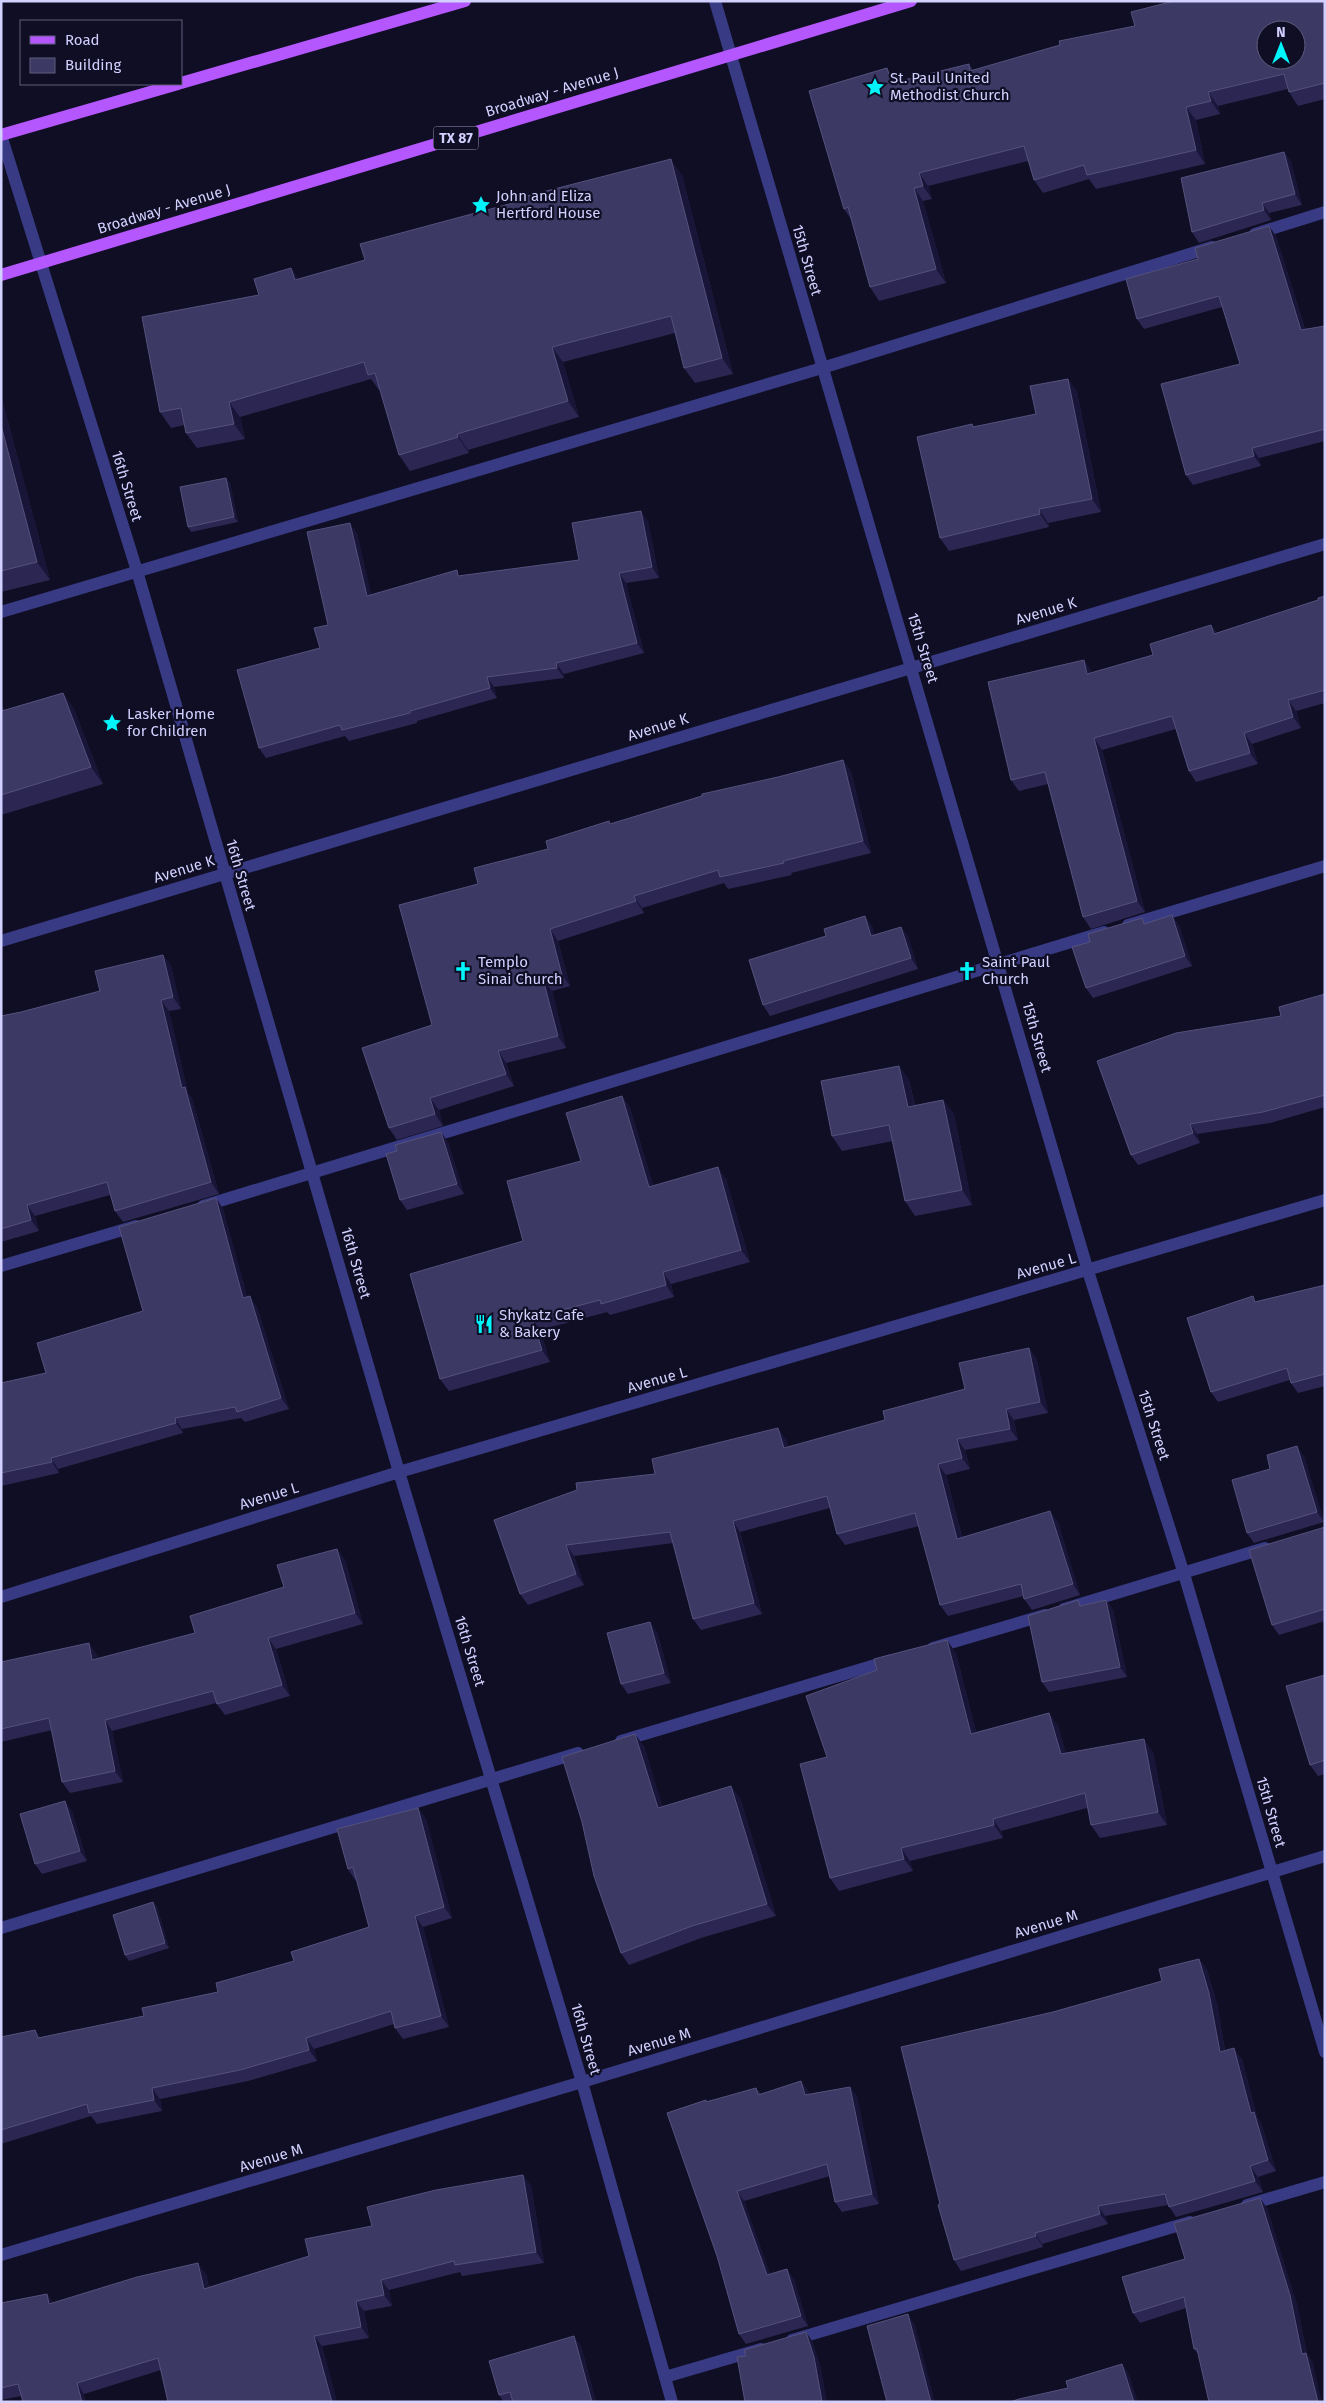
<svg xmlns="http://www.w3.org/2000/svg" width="1326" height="2403" font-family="'Fira Sans',sans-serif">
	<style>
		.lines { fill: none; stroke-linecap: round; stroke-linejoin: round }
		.service { stroke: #383b83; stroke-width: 12 }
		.minor { stroke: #383b83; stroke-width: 12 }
		.primary { stroke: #b457ff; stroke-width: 12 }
		.wall { fill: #2c2752 }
		.shaded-wall { fill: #191538 }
		.building { fill: #3d3965; stroke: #55517d; fill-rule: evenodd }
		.labels { text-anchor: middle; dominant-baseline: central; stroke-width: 4.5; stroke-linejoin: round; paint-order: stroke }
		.shield { fill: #100e24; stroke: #9896bd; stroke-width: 1 }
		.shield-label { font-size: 14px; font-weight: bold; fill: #d2d0ff }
		.poi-label { font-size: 15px; fill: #d2d0ff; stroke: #100e24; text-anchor: start }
		.street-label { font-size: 15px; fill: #d2d0ff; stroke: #100e24 }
	</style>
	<rect width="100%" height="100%" fill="#100e24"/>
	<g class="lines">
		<path class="service" d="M1255,234L1325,212
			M1,612L822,368L1212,247
			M1128,925L1325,866
			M203,1206L1104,932
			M1,1266L136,1226
			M1064,1609L1265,1548
			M933,1648L1045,1615
			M621,1741L892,1660
			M1,1928L578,1753
			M1247,2205L1325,2182
			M792,2340L1190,2222
			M665,2377L761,2349"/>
		<path class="minor" d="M715,1L1088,1271L1184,1574L1325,2052
			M1,135L137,571L399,1472L582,2082L672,2402
			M1,941L1325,544
			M1,1597L399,1472L1325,1200
			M1,2255L582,2082L1325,1856"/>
		<path class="primary" d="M181,83L465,1
			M1,135L178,84
			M1,275L911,1"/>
	</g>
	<path class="wall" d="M1325,1V99L1298,106L1289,92L1288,89L1218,106L1220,114L1196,120L1205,164L1096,189L1089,179L1043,193L1034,180L1028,161L928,186L932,199L923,201L946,283L879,301L870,287L851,219L844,209L969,64L973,70Z
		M1284,152L1291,162L1302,205L1269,213L1271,220L1199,243L1192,232Z
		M682,175L733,374L695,383L684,368L675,333L563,362L579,417L468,450L469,453L410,471L399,455L380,390H379L371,379L240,417L245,439L197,448L186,433L185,425L171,428L160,412L259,295L299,279Z
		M1269,226L1276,236L1305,329L1325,326V441L1259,458L1261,466L1193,485L1186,475L1240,364L1222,307L1144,329L1137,319L1198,259Z
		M1068,379L1077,392L1101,512L1048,523L1049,527L949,551L940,538L972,424L974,427L1036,414Z
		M1,395L50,580L1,592Z
		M226,478L230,483L238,522L191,532L188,527Z
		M648,521L659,578L626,583L644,653L564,674V678L494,687L497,698L417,721V723L349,741L345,736L266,758L259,748L320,648L328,625L357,533L371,595L461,576L579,560Z
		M1325,596V703L1296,711L1301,728L1252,744L1258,764L1196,782L1189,771L1176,729L1102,750L1145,912L1091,929L1083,917L1048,784L1019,791L1011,780L1092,672V673L1153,655L1211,625L1217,633L1318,600Z
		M63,693L74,709L103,784L1,815V705L4,710Z
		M843,760L851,772L871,853L791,873L792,875L728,889L724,883L642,908L644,913L558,941L570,986L552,991L566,1048L506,1063L514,1086L439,1110L443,1126L397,1140L389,1128L432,1025L478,884L548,849L611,824L778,777Z
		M1146,923L1179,925L1192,966L1093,998L1086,988Z
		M872,926L874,935L901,927L908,937L918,969L770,1016L763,1005Z
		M163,955L171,966L181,1009L169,1011L188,1093L192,1098L219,1194L123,1222L115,1211L110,1195L35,1216L39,1231L1,1242V1016L21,1012L100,991Z
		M1325,994V1107L1270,1123L1197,1134L1200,1143L1138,1165L1131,1155L1281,1016Z
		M899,1066L909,1080L915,1105L943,1100L954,1114L972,1205L915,1216L905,1201L893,1141L842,1151L832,1136Z
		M622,1096L630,1108L653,1185L726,1179L750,1262L671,1284L674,1297L610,1315L607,1312L540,1330L550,1362L449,1391L440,1379L523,1241L581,1161Z
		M448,1142L464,1194L407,1210L400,1200Z
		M216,1198L223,1209L247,1297L257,1307L289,1409L245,1422L241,1418L182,1429L183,1433L58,1469L59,1473L1,1486V1383L46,1373L143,1311Z
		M1325,1285V1386L1298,1393L1291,1383L1290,1380L1218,1402L1211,1392L1257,1301Z
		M1029,1348L1037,1360L1048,1413L1014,1420L1018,1440L965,1450L970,1469L946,1475L962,1537L1058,1522L1080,1595L1032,1610L1024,1599V1596L948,1616L940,1605L919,1526L845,1545L837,1534L830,1508L740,1532L762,1614L701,1630L693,1619L673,1543L574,1556L584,1585L528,1605L520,1594L494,1520L655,1474L786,1439L788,1447L885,1420L965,1389Z
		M1304,1456L1324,1522L1254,1543L1247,1533L1270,1469Z
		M1325,1527V1621L1279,1635L1272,1625Z
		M337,1549L345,1560L363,1624L276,1649L290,1696L225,1715L216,1703L112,1731L123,1782L70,1793L62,1782L52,1730L1,1742V1662L97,1654L98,1659L195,1633L284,1587Z
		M1106,1600L1113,1610L1127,1677L1049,1692L1042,1682L1082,1605Z
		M657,1632L671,1683L628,1694L621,1684Z
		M956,1653L976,1732L1049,1713L1058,1726L1066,1754L1153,1752L1167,1825L1100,1838L1091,1825L1087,1808L1001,1831L1003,1838L910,1861L913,1871L839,1891L830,1878L827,1757Z
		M1325,1675V1774L1318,1776L1310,1765Z
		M644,1746L662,1807L740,1798L776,1916L701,1938L629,1965L621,1953Z
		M418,1808L426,1819L452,1918L423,1927L449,2027L403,2039L395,2028L394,2024L314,2049L317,2061L248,2081L160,2099L162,2111L97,2124L91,2116L1,2144V2037L35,2030L41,2038L144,2016L218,1992L294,1961L369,1927L357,1879L355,1880L348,1869Z
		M72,1811L87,1861L42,1874L35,1864Z
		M153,1902L157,1907L169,1948L129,1961L125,1955Z
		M1199,1959L1207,1970L1217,2004L1225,2050L1242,2059L1257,2117L1261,2123L1276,2171L1258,2177L1263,2192L1176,2217L1168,2205L1105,2216L1108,2224L1042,2244L1043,2247L961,2271L954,2260L940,2204L1053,2012L1162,1981Z
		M801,2081L808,2091L809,2094L850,2087L857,2097L879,2204L842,2212L835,2202L830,2176L744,2201L770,2274L794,2279L808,2326L746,2344L739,2334L706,2100L707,2102L756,2088L761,2094Z
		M523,2175L531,2186L544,2263L462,2276L460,2272L389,2290L392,2306L364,2311L369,2338L322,2346L337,2402H168L161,2370L84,2394L21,2396L1,2400V2303L47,2294L53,2303L206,2274L209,2287L309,2256L372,2226Z
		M1267,2208L1297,2305L1307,2354L1313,2363L1199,2355L1194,2349L1186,2308L1140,2323L1133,2313L1185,2259Z
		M581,2346L596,2402H504L499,2395Z"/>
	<path class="shaded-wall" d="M887,68L897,82L901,96L892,83Z
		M1208,92L1218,106L1220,114L1211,101Z
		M1186,107L1196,120L1205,164L1196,150Z
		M1284,152L1291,162L1302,205L1295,194Z
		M671,159L682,175L733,374L722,358Z
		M919,173L928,186L932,199L923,186Z
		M914,188L923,201L946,283L936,269Z
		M1262,203L1269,213L1271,220L1264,210Z
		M1269,226L1276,236L1308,340L1301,330Z
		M291,268L302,283L295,280Z
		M552,347L563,362L579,417L568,401Z
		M1068,379L1077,392L1101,512L1092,499Z
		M1,395L50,580L37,562L1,425Z
		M229,402L240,417L245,439L234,424Z
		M457,434L468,450L469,453L458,437Z
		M1252,448L1259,458L1261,466L1254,456Z
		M226,478L230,483L238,522L234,517Z
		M1039,509L1048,523L1049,527L1040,514Z
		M641,511L648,521L659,578L652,567Z
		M350,523L357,533L374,606L367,596Z
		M619,573L626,583L644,653L637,643Z
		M1211,625L1219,636L1214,634Z
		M1084,660L1092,672L1095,686L1087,674Z
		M556,663L564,674V678L557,668Z
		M487,677L494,687L497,698L490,688Z
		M63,693L74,709L103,784L91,767Z
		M1288,700L1296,711L1301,728L1293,717Z
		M1244,733L1252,744L1258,764L1250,753Z
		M1094,738L1102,750L1145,912L1137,901Z
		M843,760L851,772L871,853L863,841Z
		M634,896L642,908L644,913L636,901Z
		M1172,915L1179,925L1192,966L1185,956Z
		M865,916L872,926L878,946L871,936Z
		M901,927L908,937L918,969L911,958Z
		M550,929L558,941L570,986L562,975Z
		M163,955L171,966L181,1009L173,997Z
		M543,979L552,991L566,1048L558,1036Z
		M161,1000L169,1011L188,1093L192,1098L219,1194L211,1182L182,1088Z
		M498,1051L506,1063L514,1086L506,1074Z
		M899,1066L909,1080L918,1121L908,1107Z
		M622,1096L630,1108L657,1198L649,1187Z
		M430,1098L439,1110L443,1126L435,1114Z
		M943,1100L954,1114L972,1205L962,1190Z
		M1190,1124L1197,1134L1200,1143L1193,1133Z
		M441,1132L448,1142L464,1194L457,1184Z
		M718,1167L726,1179L750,1262L741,1250Z
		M216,1198L223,1209L251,1309L243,1298Z
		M27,1205L35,1216L39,1231L31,1220Z
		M663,1272L671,1284L674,1297L666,1285Z
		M250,1296L257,1307L289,1409L281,1398Z
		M532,1318L540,1330L550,1362L542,1350Z
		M1029,1348L1037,1360L1048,1413L1040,1402Z
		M1006,1409L1014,1420L1018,1440L1010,1429Z
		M175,1418L182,1429L183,1433L176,1423Z
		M778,1428L786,1439L791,1459L784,1448Z
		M957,1439L965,1450L970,1469L962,1458Z
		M1297,1446L1304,1456L1324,1522L1317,1512Z
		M51,1458L58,1469L59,1473L52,1462Z
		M938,1464L946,1475L965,1550L957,1539Z
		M1050,1511L1058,1522L1080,1595L1073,1584Z
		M733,1521L740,1532L762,1614L754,1603Z
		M566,1545L574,1556L584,1585L576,1574Z
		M337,1549L345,1560L363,1624L355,1613Z
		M1106,1600L1113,1610L1127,1677L1120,1667Z
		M650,1622L657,1632L671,1683L664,1673Z
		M268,1638L276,1649L290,1696L282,1685Z
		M947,1640L956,1653L980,1747L971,1734Z
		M89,1643L97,1654L100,1671L92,1660Z
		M1049,1713L1058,1726L1070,1767L1061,1754Z
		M105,1720L112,1731L123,1782L115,1771Z
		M635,1734L644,1746L667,1820L658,1808Z
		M1144,1739L1153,1752L1167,1825L1158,1812Z
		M731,1786L740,1798L776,1916L767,1904Z
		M65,1801L72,1811L87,1861L80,1851Z
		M418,1808L426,1819L452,1918L444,1907Z
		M993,1819L1001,1831L1003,1838L994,1825Z
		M901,1848L910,1861L913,1871L904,1859Z
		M153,1902L157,1907L169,1948L165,1943Z
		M415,1916L423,1927L449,2027L441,2016Z
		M1199,1959L1207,1970L1217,2004L1227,2063L1220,2052Z
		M35,2030L43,2041L38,2038Z
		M306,2038L314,2049L317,2061L309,2050Z
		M1234,2048L1242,2059L1257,2117L1261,2123L1276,2171L1268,2160L1251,2113Z
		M801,2081L808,2091L812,2105L805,2095Z
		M850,2087L857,2097L879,2204L872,2194Z
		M152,2088L160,2099L162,2111L154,2100Z
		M1250,2166L1258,2177L1263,2192L1255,2181Z
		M523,2175L531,2186L544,2263L536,2252Z
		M737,2191L744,2201L774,2285L767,2275Z
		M1260,2198L1267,2208L1297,2305L1307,2354L1313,2363L1322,2402H1318L1302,2354Z
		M1098,2206L1105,2216L1108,2224L1100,2214Z
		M1035,2233L1042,2244L1043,2247L1036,2236Z
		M198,2263L206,2274L211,2300L204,2289Z
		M787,2269L794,2279L808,2326L801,2316Z
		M381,2280L389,2290L392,2306L384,2295Z
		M47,2294L54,2305L49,2304Z
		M356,2301L364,2311L369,2338L361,2327Z
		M908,2314L915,2325L935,2402H931Z
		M806,2332L813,2342L821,2368L827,2402H822V2401Z
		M314,2336L322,2346L337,2402H332Z
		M574,2336L581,2346L596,2402H592Z
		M1122,2364L1129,2374L1138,2402H1134Z
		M77,2383L84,2394L86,2402H82Z"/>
	<path class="building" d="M1174,1H1325V83L1289,92L1284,74L1208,92L1211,101L1186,107L1196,150L1087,175L1084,165L1034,180L1024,146L919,173L923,186L914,188L936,269L870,287L848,207L844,209L809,91L887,68L892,83L969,64L970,71L1060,45L1059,41L1135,26L1131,12ZM1266,30H1296V60H1266Z
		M1284,152L1295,194L1262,203L1264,210L1192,232L1181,178Z
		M671,159L722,358L684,368L671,316L552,347L568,401L457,434L458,437L399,455L375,373L368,375L364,362L229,402L234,424L186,433L181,408L160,412L142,317L259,295L254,279L291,268L295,280L365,260L360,244L524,200L523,197Z
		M1269,226L1301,330L1325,326V429L1252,448L1254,456L1186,475L1161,384L1240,364L1219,296L1137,319L1126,279L1198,259L1195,248Z
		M1068,379L1092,499L1039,509L1040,514L940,538L917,437L972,424L973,427L1036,414L1030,386Z
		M1,425L37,562L1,571Z
		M226,478L234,517L188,527L180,487Z
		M641,511L652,567L619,573L637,643L556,663L557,668L487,677L490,688L410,711V713L342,730L340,725L259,748L237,670L320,648L314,628L328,625L307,532L350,523L367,596L457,570L458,576L579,560L572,523Z
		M1325,596V690L1288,700L1293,717L1244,733L1250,753L1189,771L1172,716L1094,738L1137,901L1083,917L1045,772L1011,780L988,682L1084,660L1087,674L1153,655L1150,644L1211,625L1214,634L1318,600V598Z
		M63,693L91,767L1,795V710L2,711Z
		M843,760L863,841L783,861L784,863L720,877L718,870L634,896L636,901L550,929L562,975L543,979L558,1036L498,1051L506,1074L430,1098L435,1114L389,1128L362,1048L432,1025L399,905L478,884L474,868L548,849L546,841L609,821L610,824L702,796V794L778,777Z
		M1172,915L1185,956L1086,988L1072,947L1090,942L1088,934L1142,918L1144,924Z
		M865,916L871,936L901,927L911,958L763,1005L749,960L826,936L824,929Z
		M163,955L173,997L161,1000L182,1088L185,1087L211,1182L115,1211L107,1182L27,1205L31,1220L1,1229V1016L21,1012L100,991L95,971Z
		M1325,994V1095L1263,1112L1190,1124L1193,1133L1131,1155L1097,1061L1176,1033L1281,1016L1279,1007Z
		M899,1066L908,1107L943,1100L962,1190L905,1201L889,1125L832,1136L821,1081Z
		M622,1096L649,1187L718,1167L741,1250L663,1272L666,1285L601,1304L600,1300L532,1318L542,1350L440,1379L410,1274L523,1241L507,1181L581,1161L566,1113Z
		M441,1132L457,1184L400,1200L386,1154L397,1151L395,1145Z
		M216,1198L243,1298L250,1296L281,1398L237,1412L235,1407L175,1418L176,1423L51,1458L52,1462L1,1473V1383L46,1373L37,1343L143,1311L119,1227Z
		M1325,1285V1374L1291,1383L1287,1368L1211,1392L1187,1318L1253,1296L1255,1302Z
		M1029,1348L1040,1402L1006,1409L1010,1429L957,1439L962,1458L938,1464L957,1539L1050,1511L1073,1584L1024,1599L1021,1584L940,1605L915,1513L837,1534L827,1496L733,1521L754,1603L693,1619L670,1532L566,1545L576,1574L520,1594L494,1520L577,1490L576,1483L655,1474L652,1459L778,1428L784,1448L885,1420L883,1411L965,1389L959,1363Z
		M1297,1446L1317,1512L1247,1533L1232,1480L1270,1469L1267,1455Z
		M1325,1527V1609L1272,1625L1249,1550Z
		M337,1549L355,1613L268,1638L282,1685L217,1704L213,1691L105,1720L115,1771L62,1782L49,1718L1,1729V1662L89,1643L92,1660L195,1633L190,1616L284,1587L277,1565Z
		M1078,1600L1080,1606L1106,1600L1120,1667L1042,1682L1028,1616Z
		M650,1622L664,1673L621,1684L607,1633Z
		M947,1640L971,1734L1049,1713L1061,1754L1144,1739L1158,1812L1091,1825L1085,1793L993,1819L994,1825L901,1848L904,1859L830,1878L800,1764L827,1757L806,1696L877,1670L874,1659Z
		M1325,1675V1760L1310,1765L1286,1686Z
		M635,1734L658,1808L731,1786L767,1904L692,1926L621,1953L594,1876L582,1822L562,1757Z
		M65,1801L80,1851L35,1864L20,1814Z
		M418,1808L444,1907L415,1916L441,2016L395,2028L391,2011L306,2038L309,2050L240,2070L152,2088L154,2100L89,2113L87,2104L1,2130V2037L35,2030L38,2038L144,2016L142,2008L218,1992L216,1983L294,1961L291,1952L369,1927L353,1867L348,1869L337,1829Z
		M153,1902L165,1943L125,1955L113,1915Z
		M1199,1959L1209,1993L1220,2052L1234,2048L1251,2113L1254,2112L1268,2160L1250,2166L1255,2181L1169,2207L1165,2194L1098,2206L1100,2214L1035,2233L1036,2236L954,2260L938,2205L940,2204L901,2047L1053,2012L1162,1981L1159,1969Z
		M801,2081L805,2095L850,2087L872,2194L835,2202L827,2164L737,2191L767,2275L787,2269L801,2316L739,2334L717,2256L667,2113L706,2100V2102L756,2088L758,2095Z
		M523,2175L536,2252L455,2265L454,2261L381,2280L384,2295L356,2301L361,2327L314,2336L332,2402H168L158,2358L77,2383L82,2402H23L18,2384L1,2388V2303L47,2294L49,2304L137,2277L198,2263L204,2289L309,2256L305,2239L372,2226L367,2207L436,2190Z
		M1260,2198L1290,2295L1302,2354L1306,2353L1318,2402H1209L1197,2349H1194L1184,2297L1133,2313L1122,2277L1185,2259L1174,2223Z
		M908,2314L931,2402H887L867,2326Z
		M806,2332L814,2357L822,2401L817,2402H745L737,2357L746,2356L744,2350Z
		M574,2336L592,2402H513L510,2392L499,2395L489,2361Z
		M1122,2364L1134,2402H1010L1019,2399L1068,2388L1066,2381Z"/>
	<defs>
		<g id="sight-bare" transform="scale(1.5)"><path d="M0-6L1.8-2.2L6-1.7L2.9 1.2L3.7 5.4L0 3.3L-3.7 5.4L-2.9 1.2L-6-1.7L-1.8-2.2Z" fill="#00f5fb" stroke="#100e24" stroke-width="2.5" paint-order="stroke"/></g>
		<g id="church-bare" transform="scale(1.5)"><path d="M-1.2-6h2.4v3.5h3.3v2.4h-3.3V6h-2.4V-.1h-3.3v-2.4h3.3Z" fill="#00f5fb" stroke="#100e24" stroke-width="2.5" paint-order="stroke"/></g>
		<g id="restaurant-bare" transform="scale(1.5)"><path d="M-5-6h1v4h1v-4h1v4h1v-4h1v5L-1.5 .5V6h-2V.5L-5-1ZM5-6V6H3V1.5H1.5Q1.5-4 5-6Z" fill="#00f5fb" stroke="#100e24" stroke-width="2.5" paint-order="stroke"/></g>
	</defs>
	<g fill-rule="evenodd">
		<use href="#sight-bare" x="875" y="87"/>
		<use href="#sight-bare" x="481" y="205"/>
		<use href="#sight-bare" x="112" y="723"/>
		<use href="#church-bare" x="463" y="971"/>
		<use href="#church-bare" x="967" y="971"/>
		<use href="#restaurant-bare" x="484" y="1324"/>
	</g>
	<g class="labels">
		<rect class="shield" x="433.5" y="126.5" width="45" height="23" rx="4"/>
		<g class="shield-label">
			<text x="456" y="138">TX 87</text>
		</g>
		<g class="poi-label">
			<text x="890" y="78">St. Paul United<tspan x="890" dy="17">Methodist Church</tspan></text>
			<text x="496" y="196">John and Eliza<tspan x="496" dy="17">Hertford House</tspan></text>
			<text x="127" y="714">Lasker Home<tspan x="127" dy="17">for Children</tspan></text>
			<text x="478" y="962">Templo<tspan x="478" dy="17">Sinai Church</tspan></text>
			<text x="982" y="962">Saint Paul<tspan x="982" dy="17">Church</tspan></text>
			<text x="499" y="1315">Shykatz Cafe<tspan x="499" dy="17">&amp; Bakery</tspan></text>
		</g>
		<g class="street-label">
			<text transform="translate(552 92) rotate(-17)">Broadway - Avenue J</text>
			<text transform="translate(164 209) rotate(-17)">Broadway - Avenue J</text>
			<text transform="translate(807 260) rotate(74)">15th Street</text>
			<text transform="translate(127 486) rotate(73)">16th Street</text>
			<text transform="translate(1046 611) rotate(-17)">Avenue K</text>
			<text transform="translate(923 648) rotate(73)">15th Street</text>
			<text transform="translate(658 727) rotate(-17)">Avenue K</text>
			<text transform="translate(184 869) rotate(-17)">Avenue K</text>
			<text transform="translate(241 875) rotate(74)">16th Street</text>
			<text transform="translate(1037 1037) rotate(74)">15th Street</text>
			<text transform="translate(356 1263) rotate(74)">16th Street</text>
			<text transform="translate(1046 1266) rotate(-16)">Avenue L</text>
			<text transform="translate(657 1380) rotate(-16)">Avenue L</text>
			<text transform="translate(1154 1425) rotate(72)">15th Street</text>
			<text transform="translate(269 1496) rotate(-17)">Avenue L</text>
			<text transform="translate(470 1651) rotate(73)">16th Street</text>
			<text transform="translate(1271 1812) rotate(74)">15th Street</text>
			<text transform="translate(1046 1924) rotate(-17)">Avenue M</text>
			<text transform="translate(586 2039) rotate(74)">16th Street</text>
			<text transform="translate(659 2042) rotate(-17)">Avenue M</text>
			<text transform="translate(271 2158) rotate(-17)">Avenue M</text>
		</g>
	</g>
	<rect width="1326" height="2403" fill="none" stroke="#d2d0ff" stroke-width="5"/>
	<rect x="20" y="20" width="162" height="65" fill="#100e24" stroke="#5e5c7c"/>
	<rect x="30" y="36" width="25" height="8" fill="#b457ff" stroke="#5e5c7c"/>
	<text x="65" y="45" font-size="15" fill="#d2d0ff">Road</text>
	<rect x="30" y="58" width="25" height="15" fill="#3d3965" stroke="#5e5c7c"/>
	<text x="65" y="70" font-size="15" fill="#d2d0ff">Building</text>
	<g transform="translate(1281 45)"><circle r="24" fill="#100e24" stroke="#5e5c7c"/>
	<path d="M0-4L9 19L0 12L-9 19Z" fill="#00f5fb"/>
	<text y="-8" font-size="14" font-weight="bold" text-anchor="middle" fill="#d2d0ff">N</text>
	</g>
</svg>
